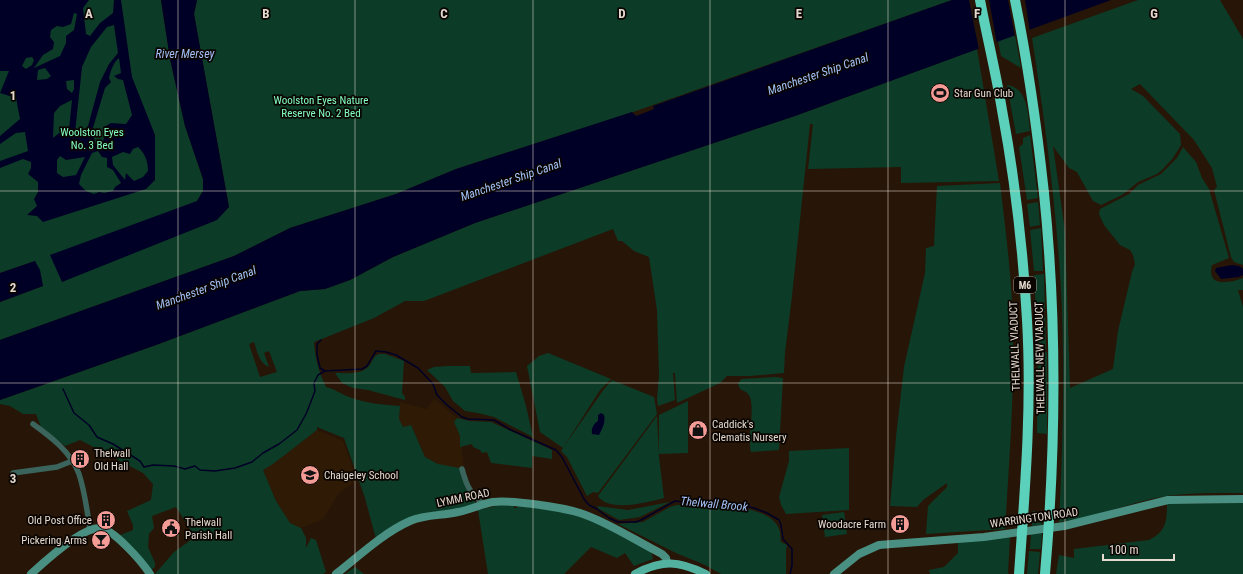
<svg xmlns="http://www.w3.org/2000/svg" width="1243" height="574" font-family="'Roboto Condensed',sans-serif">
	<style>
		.built { fill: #2f1a05 }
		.green { fill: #0c3c27; fill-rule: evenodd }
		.water { fill: #000026; fill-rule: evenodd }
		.pier { fill: #271607 }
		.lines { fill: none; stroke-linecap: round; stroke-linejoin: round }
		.stream { stroke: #000026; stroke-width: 1.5 }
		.street { stroke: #3b655c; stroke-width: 5.5 }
		.secondary { stroke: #499082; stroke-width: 8 }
		.primary { stroke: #53b29f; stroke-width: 8 }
		.highway { stroke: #5bd0ba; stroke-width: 10 }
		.highway-bridge { stroke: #5bd0ba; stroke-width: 10 }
		.grid { fill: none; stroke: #e5dad0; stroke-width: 1; stroke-opacity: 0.55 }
		.labels { text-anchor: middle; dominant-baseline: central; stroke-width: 3.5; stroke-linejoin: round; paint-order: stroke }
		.shield { fill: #0a0501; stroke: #a39a92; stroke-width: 1 }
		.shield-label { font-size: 10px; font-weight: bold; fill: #e5dad0 }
		.poi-label { font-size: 11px; fill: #e5dad0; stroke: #0a0501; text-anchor: start }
		.park-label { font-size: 11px; fill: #84fec1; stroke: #0a0501 }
		.street-label { font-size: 11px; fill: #e5dad0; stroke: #0a0501 }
		.water-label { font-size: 12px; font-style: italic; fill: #a2c0f7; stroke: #0a0501 }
		.grid-label { font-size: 13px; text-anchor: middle; font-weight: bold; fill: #e5dad0; stroke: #0a0501; stroke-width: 3.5; stroke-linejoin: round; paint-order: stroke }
	</style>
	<rect width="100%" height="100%" fill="#271607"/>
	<path class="built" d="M434,399L457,418L454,422L460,436L464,469L438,464L425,457L411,425L403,427L399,419L400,402L427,409Z
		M317,430L343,441L357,480L339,493L323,519L301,528L290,523L276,501L263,470L273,464Z"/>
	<path class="green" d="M0,0H161L170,59L185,126L203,179V191L197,201L62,281L216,220L229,207L194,14L197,0H952L633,112L456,169L396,194L290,228L234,256L0,340V302L43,286L35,261L0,273Z
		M1138,0H1220L1243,39V265L1234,262L1231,257L1214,190L1217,187L1212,168L1194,140L1140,84L1131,89L1143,96L1180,134L1181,145L1173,158L1162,170L1157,174L1138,182L1122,195L1101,205L1093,201L1077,172L1069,168L1053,146L1065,231L1070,388L1113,369L1118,331L1132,272L1135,264L1133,255L1130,250L1120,245L1104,225L1099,214L1100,209L1129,194L1138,185L1161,174L1177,158L1183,147L1196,162L1202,178L1209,189L1229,258L1212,265C1206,288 1230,283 1243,278V290H1238L1243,307V493C1213,493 1181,492 1151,499C1120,506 1091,519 1059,522C1063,444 1065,366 1061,289C1056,205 1045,121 1032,38Z
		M1015,35L1021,68L1001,56L998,41Z
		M977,49L999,181L901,183V167L808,169L813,124H810L792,296L785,352L784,373L750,376H727L720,383L677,403L675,373H673L675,400L658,406L657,399L659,375L657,310L649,257L634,251L622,241H618L613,229L424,301H405L374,318L314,342C315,359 319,372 326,387C335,389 341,394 349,397C365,403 383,405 400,406L399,419L403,427L411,425L425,457L438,464L460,468L466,488L475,499V504L457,509L419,514L405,520L376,539L365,498L344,438L317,427V430L273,464L263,470L276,501L290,523L301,528L306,538V548L311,538L316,540L326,572L323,574H155L174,552L195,537L176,507L152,516L154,528L149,534L148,547L155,563V567L151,570L120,535L133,530V525L127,511L151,500L153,484L143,473L80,440L65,446L41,427L36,414H23L10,406L0,404V400L3,399L156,345L300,291L325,289L350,280L393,257L475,223L795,116ZM254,342C257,351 259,363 269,367L264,353L269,351L277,372L260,377L249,344Z
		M1007,85C1028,88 1028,114 1030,131L1016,134Z
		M1030,135L1038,198L1027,200L1019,147L1023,144V138Z
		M1000,183C1006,234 1013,286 1013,337C1014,401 1009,465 1005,529L926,534L928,506L947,487V483L923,500L917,507L890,506L896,437L904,367L925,273L926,248L934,246L937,186Z
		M1038,202L1040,225L1030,227L1027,204Z
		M1041,228L1043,271H1034L1030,230Z
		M1044,274L1045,312L1036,313L1034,275Z
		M1045,315L1046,349L1038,350L1036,316Z
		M1047,352V434L1037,433L1038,353Z
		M548,353L611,379L600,390L563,448L540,432L528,371L527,366L539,356Z
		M379,354H385L404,361L402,393L405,397V400L368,390L353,388L342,383L335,373C345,373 362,375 369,366C373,361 373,356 379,354Z
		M449,366H470L471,373L516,372L526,406L533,437L494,417L478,413L465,411L453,401L445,387L427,370L434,367Z
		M776,377L783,378L779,450L751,452C747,436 755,412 750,397C748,392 744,391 740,389L738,384L741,379Z
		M612,380L654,397L657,414L598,493L593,492L587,496L567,457L561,451L604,389Z
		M688,401V453L659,454V415Z
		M657,416L659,457L664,498C648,502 609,513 598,496Z
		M457,418L470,421L491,422L552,450V459L532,456V468L491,463L487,452L482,453L480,450L473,447L472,444L460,447V436L454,422Z
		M849,448V510L786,514L781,505L779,497L789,461V451Z
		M670,502L640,517L619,520L599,509L597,506L628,510Z
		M1243,503V574H1056L1059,555L1074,558V549L1149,540C1166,532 1167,521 1167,504Z
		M714,504C732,506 772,509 779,529C781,533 780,538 781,542L787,545L786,551V574H721L705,565L676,553L618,524L643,522L670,507L677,505Z
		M501,505L514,506V508H517V506C537,508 563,510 582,516C606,525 629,539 651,551L653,559L634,566L625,553L617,558L591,547L564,574H488L478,510Z
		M1033,511H1035L1038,523L1042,522V525L1032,526Z
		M844,512L847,534L825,537L822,515Z
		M1042,533L1041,549H1030L1031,534Z
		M1010,537L1008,573L1009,574H930L929,570L944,567L958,553V542Z
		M1029,551L1040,552L1038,574H1027Z
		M355,567L364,574H345Z"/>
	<path class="water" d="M0,0H89L83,8L86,34L90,36L100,23L113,13L114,0H121L132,77L155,135V180L146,189L43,222L37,216L27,215L37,206L34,199L38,192V182L28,174L31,168V162L23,159L0,168V161L28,151L25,132L16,133L0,144V136L20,119L16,98L0,93L9,71H0ZM74,13L77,14L74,30L66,36V43L60,56L34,68L43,55L53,49L54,42L50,37L51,30L57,26L63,27L71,24ZM114,25L118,53L109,64L100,82L88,126L80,135L75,133L82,67L91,47L107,27ZM32,57L34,60L32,65L26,69L22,66L26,58ZM119,58L121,73L114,76L118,79L123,80L132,115L126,124L111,123L104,127L105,134L103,142L96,145L92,131L105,88L111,82L109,78C111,70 113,63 119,58ZM45,68L51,76L47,79L37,80L38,70ZM74,80V89L72,93L67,89L66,81ZM72,100L69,129L59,133L53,138L54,113L60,106ZM138,147C145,153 148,162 148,171L143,177L134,181L126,173L125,180L113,165L112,157L123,152L130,154L133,149ZM98,151L102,157L107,158V167L113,170L121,183L115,187L113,191L104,193L99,192L94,194L86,191L79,184L81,175L92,153ZM60,156L66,160L85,157L76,175L63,177L57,173V160Z
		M161,0H197L194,14L229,207L217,220L62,282L50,255L197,201L203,191V179L185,126L170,59Z
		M952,0H1111L795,116L475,223L393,257L350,280L325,289L300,291L156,345L0,400V340L234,256L290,228L396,194L456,169L632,112L636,116L654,109L653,106Z
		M35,261L40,270L43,286L0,302V273Z
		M1232,265L1239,266L1243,269V275L1239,277L1221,279L1215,271L1216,268Z
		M601,413L604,415C606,422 602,429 599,435L592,434C591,429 593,424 598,421V415Z"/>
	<path class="pier" d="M969,0H989L997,44L979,50Z
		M1008,0H1025L1030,32L1015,37Z"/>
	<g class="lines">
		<path class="stream" d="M321,340L317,344V355L320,368L325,371L362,369L367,366L376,351L386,352L396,355L418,368L433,384L437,395L447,405L462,417L468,419L494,420L511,430L556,450L562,457L584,499L589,505L597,509L609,518L618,522H636L641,520L675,501L685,502L730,503L754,508L767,513L779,520L781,525L783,539L792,549V566L790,574
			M63,389L74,413L89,425L97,437L113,444L140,461L144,467L153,465L174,466L185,469L195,466L200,470L215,471L235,468L252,462L263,453L279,444L297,430L306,414L312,399L315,391L314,383L318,375L325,371"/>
		<path class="street" d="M33,424C51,437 71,452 79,474C85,492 87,511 90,529
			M462,469C467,487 469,491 483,504
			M13,473L57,467L72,461"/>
		<path class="secondary" d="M31,574C44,562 81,528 99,528C113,528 142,562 150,574
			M336,574C359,556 383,533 410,521C426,514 442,516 458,512C470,510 481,504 493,502C513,500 561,507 580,513C608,522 636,541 662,554L666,558L667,563
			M834,574L859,554L879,545L984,537L1064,526L1168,500L1243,499"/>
		<path class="primary" d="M635,574C662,559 679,561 706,574"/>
		<path class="highway" d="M1015,0C1028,64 1037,128 1044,193"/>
		<path class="highway-bridge" d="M980,0C987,37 996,73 1002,110C1015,179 1023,249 1027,320C1032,405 1025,490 1019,574
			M1044,193C1057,320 1056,447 1045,574"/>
	</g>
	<path class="grid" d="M178,0V574M355,0V574M533,0V574M710,0V574M888,0V574M1065,0V574M0,191H1243M0,383H1243"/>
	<defs>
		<g id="stadium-disc" transform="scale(1)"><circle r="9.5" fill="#f59b96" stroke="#0a0501"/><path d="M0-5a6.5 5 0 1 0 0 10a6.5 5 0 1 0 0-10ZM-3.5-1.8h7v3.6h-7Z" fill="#111"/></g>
		<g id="shop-disc" transform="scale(1)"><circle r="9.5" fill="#f59b96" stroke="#0a0501"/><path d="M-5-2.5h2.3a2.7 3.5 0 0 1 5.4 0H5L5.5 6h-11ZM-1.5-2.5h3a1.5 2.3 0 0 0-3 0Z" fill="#111"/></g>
		<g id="building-disc" transform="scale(1)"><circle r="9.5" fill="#f59b96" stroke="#0a0501"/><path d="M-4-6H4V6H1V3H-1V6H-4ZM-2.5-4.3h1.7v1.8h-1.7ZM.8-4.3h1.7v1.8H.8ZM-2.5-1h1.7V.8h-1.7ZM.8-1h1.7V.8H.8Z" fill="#111"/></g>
		<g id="school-disc" transform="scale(1)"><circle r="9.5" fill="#f59b96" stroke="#0a0501"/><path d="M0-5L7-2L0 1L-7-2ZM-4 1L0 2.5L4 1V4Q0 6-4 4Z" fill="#111"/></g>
		<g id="civic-disc" transform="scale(1)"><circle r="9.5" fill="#f59b96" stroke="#0a0501"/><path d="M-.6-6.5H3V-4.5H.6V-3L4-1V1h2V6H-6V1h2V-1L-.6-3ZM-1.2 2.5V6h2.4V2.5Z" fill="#111"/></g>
		<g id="bar-disc" transform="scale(1)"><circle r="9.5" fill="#f59b96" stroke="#0a0501"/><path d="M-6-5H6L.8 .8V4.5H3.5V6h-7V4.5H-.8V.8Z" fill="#111"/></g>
	</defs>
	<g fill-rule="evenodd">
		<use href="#stadium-disc" x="940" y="93"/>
		<use href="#shop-disc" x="698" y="430"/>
		<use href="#building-disc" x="80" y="459"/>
		<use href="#school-disc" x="310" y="475"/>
		<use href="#building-disc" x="106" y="520"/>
		<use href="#building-disc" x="900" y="524"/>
		<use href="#civic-disc" x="171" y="528"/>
		<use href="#bar-disc" x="101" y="540"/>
	</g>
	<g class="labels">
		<rect class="shield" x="1014" y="277" width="22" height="16" rx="3"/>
		<g class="shield-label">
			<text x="1025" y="285">M6</text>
		</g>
		<g class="poi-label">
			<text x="954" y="93">Star Gun Club</text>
			<text x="712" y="424">Caddick's<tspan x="712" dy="13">Clematis Nursery</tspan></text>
			<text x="94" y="453">Thelwall<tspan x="94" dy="13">Old Hall</tspan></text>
			<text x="324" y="475">Chaigeley School</text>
			<text x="92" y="520" text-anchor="end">Old Post Office</text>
			<text x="185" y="522">Thelwall<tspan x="185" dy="13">Parish Hall</tspan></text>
			<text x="886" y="524" text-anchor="end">Woodacre Farm</text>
			<text x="87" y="540" text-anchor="end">Pickering Arms</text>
		</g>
		<g class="park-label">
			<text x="321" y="100">Woolston Eyes Nature<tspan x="321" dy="13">Reserve No. 2 Bed</tspan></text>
			<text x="92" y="132">Woolston Eyes<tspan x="92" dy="13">No. 3 Bed</tspan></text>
		</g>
		<g class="street-label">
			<text transform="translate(1015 346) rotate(-92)">THELWALL VIADUCT</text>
			<text transform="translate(1040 358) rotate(-91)">THELWALL NEW VIADUCT</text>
			<text transform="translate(463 498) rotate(-12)">LYMM ROAD</text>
			<text transform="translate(1034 518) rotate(-8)">WARRINGTON ROAD</text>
		</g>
		<g class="water-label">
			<text x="185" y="54">River Mersey</text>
			<text transform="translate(818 74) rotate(-19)">Manchester Ship Canal</text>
			<text transform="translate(511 180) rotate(-19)">Manchester Ship Canal</text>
			<text transform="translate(206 288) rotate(-20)">Manchester Ship Canal</text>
			<text transform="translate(714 504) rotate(5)">Thelwall Brook</text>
		</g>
	</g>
	<g class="grid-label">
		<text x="89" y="18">A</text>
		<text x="266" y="18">B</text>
		<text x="444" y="18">C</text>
		<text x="622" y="18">D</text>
		<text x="799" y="18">E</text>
		<text x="977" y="18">F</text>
		<text x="1154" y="18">G</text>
		<text x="13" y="100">1</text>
		<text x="13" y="292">2</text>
		<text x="13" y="483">3</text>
	</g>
	<path d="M1103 554v6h71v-6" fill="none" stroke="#e5dad0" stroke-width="2"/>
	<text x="1109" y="554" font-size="12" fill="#e5dad0" stroke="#0a0501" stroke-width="3" paint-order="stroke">100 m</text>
</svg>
